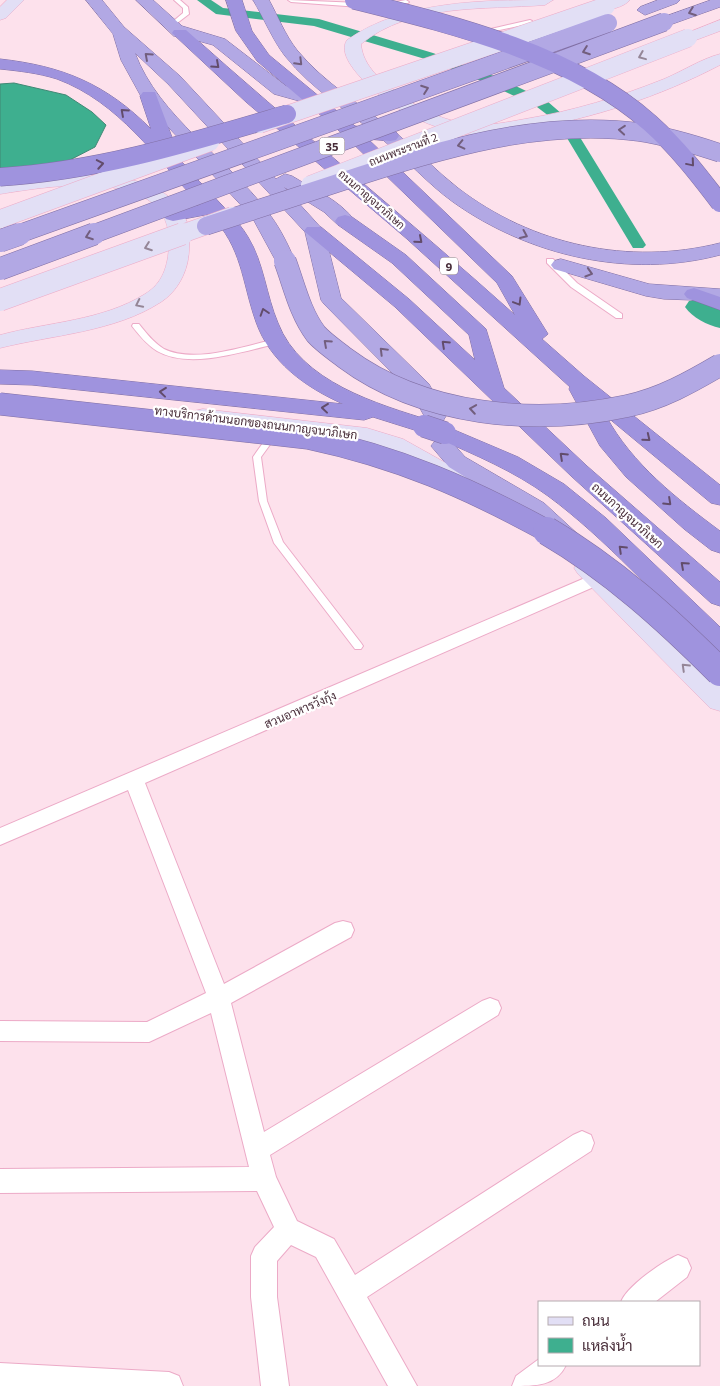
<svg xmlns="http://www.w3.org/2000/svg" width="720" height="1386" font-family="Commissioner,Sarabun,sans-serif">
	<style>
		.water { fill: #3eaf8f; stroke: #418875 }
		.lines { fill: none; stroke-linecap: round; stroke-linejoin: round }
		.canal { fill: #3eaf8f; fill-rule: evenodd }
		.river { fill: #3eaf8f; fill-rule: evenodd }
		.service-casing { stroke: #ecaac7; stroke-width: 2 }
		.minor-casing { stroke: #ecaac7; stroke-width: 2 }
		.secondary-casing { stroke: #ecaac7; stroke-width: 1 }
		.trunk-casing { stroke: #816fa4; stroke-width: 1 }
		.motorway-casing { stroke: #816fa4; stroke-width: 1 }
		.service { fill: #fff; fill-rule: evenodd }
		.minor { fill: #fff; fill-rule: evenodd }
		.secondary { fill: #e2dff5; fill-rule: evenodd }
		.trunk { fill: #b2a8e4; fill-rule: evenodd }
		.motorway { fill: #9f93de; fill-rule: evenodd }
		.secondary-bridge-far1-casing { stroke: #ecaac7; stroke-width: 19; stroke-linecap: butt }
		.secondary-bridge-casing { stroke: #ecaac7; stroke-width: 23; stroke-linecap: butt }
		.trunk-bridge-far1-casing { stroke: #816fa4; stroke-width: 19; stroke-linecap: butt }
		.trunk-bridge-casing { stroke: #816fa4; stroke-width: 23; stroke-linecap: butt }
		.motorway-bridge-far2-casing { stroke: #816fa4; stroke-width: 19; stroke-linecap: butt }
		.motorway-bridge-far1-casing { stroke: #816fa4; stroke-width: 23; stroke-linecap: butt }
		.motorway-bridge-casing { stroke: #816fa4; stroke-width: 29; stroke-linecap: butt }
		.secondary-bridge-far1 { stroke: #e2dff5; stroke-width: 18 }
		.secondary-bridge { stroke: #e2dff5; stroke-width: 22 }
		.trunk-bridge-far1 { stroke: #b2a8e4; stroke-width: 18 }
		.trunk-bridge { stroke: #b2a8e4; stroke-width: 22 }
		.motorway-bridge-far2 { stroke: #9f93de; stroke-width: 18 }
		.motorway-bridge-far1 { stroke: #9f93de; stroke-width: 22 }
		.motorway-bridge { stroke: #9f93de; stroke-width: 28 }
		.oneway { stroke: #725e7d }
		.oneway2 { stroke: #958697 }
		.oneway3 { stroke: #624c6b }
		.labels { text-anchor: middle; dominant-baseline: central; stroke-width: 4.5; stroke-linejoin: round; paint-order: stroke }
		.shield { fill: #fff; stroke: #7f6c74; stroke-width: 1 }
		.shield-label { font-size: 11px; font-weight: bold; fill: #482d39 }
		.far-street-label { font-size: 11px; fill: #482d39; stroke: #fff }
		.street-label { font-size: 12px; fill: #482d39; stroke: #fff }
	</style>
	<rect width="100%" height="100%" fill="#fde1ec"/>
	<path class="water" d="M14,83L66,95L92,112L106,125L95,147L68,161L0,173V84Z"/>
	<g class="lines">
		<path class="canal" d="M197,0H211L223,8L319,19L433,53L499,78L547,101L570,121L646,245L643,248H633L558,123L537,107L489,84L425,59L314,26L216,14Z"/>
		<path class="river" d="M699,299L720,308V328C707,325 693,318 685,307L689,301Z"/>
		<g class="service-casing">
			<path id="service" d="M174,0H180L188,7L189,14L172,27L169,25L170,24L183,13V8Z
				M288,0L360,3L363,5L360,7L291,2Z
				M406,0L409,2L408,3L387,6L384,4Z
				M530,20L532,21V23L481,34L478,32Z
				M547,259H553L577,283L622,314V318H616L571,287L547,263Z
				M133,324H139C146,333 154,343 164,349C195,364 244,346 276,339L280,341L279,343C244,351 190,370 157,351C147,345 139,335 132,326Z
				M273,432L277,435L261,457L267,501L283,542L361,643L363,646L361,649H355L274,543L259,501L253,457L270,433Z"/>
		</g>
		<g class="minor-casing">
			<path id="minor" d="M599,572L605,574L608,578L605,582L145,783L224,984L335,923L343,921L351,923L354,930L351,937L231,1003L264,1132L482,1001L490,998L498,1001L501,1008L498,1015L270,1155L276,1177L297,1221L334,1239L355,1275L573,1135L582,1131L591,1135L594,1143L591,1151L367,1297L417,1386H388L316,1257L291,1245L277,1261V1297L289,1386H261L251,1297V1256L255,1247L274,1227L257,1191L0,1193V1169L249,1167L211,1013L149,1042L0,1041V1021L147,1022L206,993L128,790L0,845V828Z
				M678,1255L687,1259L691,1268L687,1277L655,1302H621C627,1286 662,1262 678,1255Z
				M539,1359V1365H566C556,1386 536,1386 512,1386L516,1376Z
				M0,1363L169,1372L179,1376L183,1386H0Z"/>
		</g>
		<g class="secondary-casing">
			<path id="secondary" d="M7,0H24L6,18L0,20V7Z
				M553,0L545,5C484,10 411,3 361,44C363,67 382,81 399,94C421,110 446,122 472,124C490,126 508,122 525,119C573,111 619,97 664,79C683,71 701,59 720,54V65C659,97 593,118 525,130C508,133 490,137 472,135C432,130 394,111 365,82C356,73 338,53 347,40C404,0 484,0 553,0Z
				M608,0H630C624,7 609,11 601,9L598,6Z
				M720,20V31L688,43L680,38L682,35Z
				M73,174C114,175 176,178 189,228C191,235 189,243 189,251C188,271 178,291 161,302C115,332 52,335 0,348V335C48,322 102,321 145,294C163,283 168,266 169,245C173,165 50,186 0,194V182Z
				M203,409L367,428L403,439L471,477L475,482L471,487L463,490L455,487L387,449L365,442L195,421L192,416L195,411Z
				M587,559L596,562L720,684V711L710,708L578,574L574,568L578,562Z"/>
		</g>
		<g class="trunk-casing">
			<path id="trunk" d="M86,0H102L124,27L180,76L276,179L285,174L292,176C313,189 340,200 355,221L352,225H338L324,212L284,187L324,231L341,298L429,384L446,416L443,421L435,423L427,421L411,392L324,304L321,300L305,232L168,84L135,53C159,117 227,158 267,211C279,226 288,244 295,261L292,265L285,267L278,265L252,217L143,100L121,60L113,34Z
				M136,0H153L182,26L225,39L286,86L316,95L319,99L316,103L310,104L274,94L213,45L184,37L174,36Z
				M253,0H269C278,16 285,35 297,50C324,83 362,105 395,132C417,150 436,171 458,188C532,245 629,266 720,243V255C629,279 529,256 453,202C428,184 407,160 383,140C350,112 312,90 285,56C272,39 264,18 253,0Z
				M658,0H680L677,3L645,15L637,10L640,7Z
				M711,0H720V7L664,27L656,22L658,19Z
				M561,259L649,284L720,289V301L664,299L646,296L554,269L551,265L554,261Z
				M443,439L451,441L465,457L544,503L581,537L584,543L581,549L572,551L563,549L526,515L449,467L431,446L435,441Z"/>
		</g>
		<g class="motorway-casing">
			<path id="motorway" d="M226,0H242L252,31L269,55L355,126L396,132L399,136L396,140L390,141L368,139L512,276L548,334L542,339L584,376L720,485V505L711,503L606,416C632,464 677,499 720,531V553L711,550L684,529L626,477L600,446L569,389L570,387L407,239L246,102L172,33L174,30H186C294,127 407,218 515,315L497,283L344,135L257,61L236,31Z
				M0,59C63,66 106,84 151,129L140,96L143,92H155L176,148L173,152C185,165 196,179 209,191C222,206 238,220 248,237C264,263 266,295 278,323C301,382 377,404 432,421L435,426L432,431L424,433L373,417L364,420L32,385L0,384V370L32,371L343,404C305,387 270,362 256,322C241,279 243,249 210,214L173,221L166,219L163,215L166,211L200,205C156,158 119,102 57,79C38,73 19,71 0,69Z
				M345,215L352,217L406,255L486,329L504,388L587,466L720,582V606L711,603L571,476L395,307L304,231L307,227H321L409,299L475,360L469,335L392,263L338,225L335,221L338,217Z
				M694,288L720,297V310L687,298L684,294L687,290Z
				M445,426L518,457L564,484L606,518L720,627V653L711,650C660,600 605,538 548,496C514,471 475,455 437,438L434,433L437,428Z"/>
		</g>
		<use href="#service" class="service"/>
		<use href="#minor" class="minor"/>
		<use href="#secondary" class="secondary"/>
		<use href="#trunk" class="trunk"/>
		<use href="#motorway" class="motorway"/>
		<g class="secondary-bridge-far1-casing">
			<path id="secondary-bridge-far1" d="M260,124L606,6
				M310,185L688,38
				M0,219L210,142
				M179,235L232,216"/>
		</g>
		<g class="secondary-bridge-casing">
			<path id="secondary-bridge" d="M0,300L182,234"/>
		</g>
		<g class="trunk-bridge-far1-casing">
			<path id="trunk-bridge-far1" d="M206,226C254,210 302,195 350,179C443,149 540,119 639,132C667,136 693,144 720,153
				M16,235L608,23
				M91,235L664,22"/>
		</g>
		<g class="trunk-bridge-casing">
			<path id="trunk-bridge" d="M0,241L20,234
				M285,261C294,285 300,313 316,334C324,343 335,350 345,358C423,416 535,426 627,406C661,399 691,382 720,365
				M0,269L94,234"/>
		</g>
		<g class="motorway-bridge-far2-casing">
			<path id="motorway-bridge-far2" d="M354,0C454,25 571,53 650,123C677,147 698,174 720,203
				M0,177C99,171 192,142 287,114"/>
		</g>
		<g class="motorway-bridge-far1-casing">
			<path id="motorway-bridge-far1" d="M0,404L308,438C398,457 469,488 549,532
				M424,426L445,433"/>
		</g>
		<g class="motorway-bridge-casing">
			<path id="motorway-bridge" d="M547,531C612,569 667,619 720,672"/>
		</g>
		<use href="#secondary-bridge-far1" class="secondary-bridge-far1"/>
		<use href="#secondary-bridge" class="secondary-bridge"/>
		<use href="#trunk-bridge-far1" class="trunk-bridge-far1"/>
		<use href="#trunk-bridge" class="trunk-bridge"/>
		<use href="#motorway-bridge-far2" class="motorway-bridge-far2"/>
		<use href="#motorway-bridge-far1" class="motorway-bridge-far1"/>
		<use href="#motorway-bridge" class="motorway-bridge"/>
	</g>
	<defs><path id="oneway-chevron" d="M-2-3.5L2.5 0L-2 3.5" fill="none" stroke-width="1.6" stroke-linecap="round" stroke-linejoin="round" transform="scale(1.25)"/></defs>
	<g class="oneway">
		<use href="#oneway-chevron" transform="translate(692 12) rotate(160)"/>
		<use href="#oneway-chevron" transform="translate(586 51) rotate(160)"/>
		<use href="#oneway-chevron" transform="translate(148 56) rotate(-138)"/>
		<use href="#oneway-chevron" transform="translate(299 62) rotate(45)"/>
		<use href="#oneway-chevron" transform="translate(425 89) rotate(-20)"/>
		<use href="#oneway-chevron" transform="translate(622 130) rotate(-175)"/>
		<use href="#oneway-chevron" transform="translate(461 145) rotate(167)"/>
		<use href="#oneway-chevron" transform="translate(524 235) rotate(24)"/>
		<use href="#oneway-chevron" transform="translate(89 236) rotate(160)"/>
		<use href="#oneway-chevron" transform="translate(589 273) rotate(17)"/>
		<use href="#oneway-chevron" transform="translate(327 343) rotate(-138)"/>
		<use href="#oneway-chevron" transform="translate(383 351) rotate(-135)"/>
		<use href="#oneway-chevron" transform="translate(473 409) rotate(-171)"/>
	</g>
	<g class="oneway2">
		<use href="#oneway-chevron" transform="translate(642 56) rotate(158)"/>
		<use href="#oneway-chevron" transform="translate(148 247) rotate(160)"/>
		<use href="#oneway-chevron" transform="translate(139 304) rotate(154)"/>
		<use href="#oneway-chevron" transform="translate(685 667) rotate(-136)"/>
	</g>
	<g class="oneway3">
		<use href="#oneway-chevron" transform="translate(216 65) rotate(42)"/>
		<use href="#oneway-chevron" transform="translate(124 112) rotate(-138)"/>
		<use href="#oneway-chevron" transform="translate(691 163) rotate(50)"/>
		<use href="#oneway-chevron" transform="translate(100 164) rotate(-10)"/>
		<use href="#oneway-chevron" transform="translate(419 240) rotate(41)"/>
		<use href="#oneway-chevron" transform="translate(518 302) rotate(59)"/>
		<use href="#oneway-chevron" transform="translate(264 312) rotate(-108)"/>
		<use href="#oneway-chevron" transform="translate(445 344) rotate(-137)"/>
		<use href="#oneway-chevron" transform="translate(163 392) rotate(-174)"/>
		<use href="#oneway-chevron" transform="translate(325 408) rotate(-174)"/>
		<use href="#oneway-chevron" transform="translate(647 438) rotate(39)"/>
		<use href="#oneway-chevron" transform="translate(563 456) rotate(-137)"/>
		<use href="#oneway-chevron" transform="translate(668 502) rotate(43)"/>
		<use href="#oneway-chevron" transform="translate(622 549) rotate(-136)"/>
		<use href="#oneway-chevron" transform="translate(684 565) rotate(-138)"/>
	</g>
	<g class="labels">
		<g class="shield">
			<rect x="319.5" y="137.5" width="25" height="17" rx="4"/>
			<rect x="440" y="257.5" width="18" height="17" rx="4"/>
		</g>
		<g class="shield-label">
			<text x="332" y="146">35</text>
			<text x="449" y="266">9</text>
		</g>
		<g class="far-street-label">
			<text transform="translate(403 149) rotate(-21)">ถนนพระรามที่ 2</text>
			<text transform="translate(372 199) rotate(41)">ถนนกาญจนาภิเษก</text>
		</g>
		<g class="street-label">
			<text transform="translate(256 422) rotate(7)">ทางบริการด้านนอกของถนนกาญจนาภิเษก</text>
			<text transform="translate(628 515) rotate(42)">ถนนกาญจนาภิเษก</text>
			<text transform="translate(300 709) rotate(-23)">สวนอาหารวังกุ้ง</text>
		</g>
	</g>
	<rect x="538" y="1301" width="162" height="65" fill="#ffffff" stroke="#b6abb0"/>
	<rect x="548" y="1317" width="25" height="8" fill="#e2dff5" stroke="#b6abb0"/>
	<text x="582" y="1326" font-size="15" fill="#482d39">ถนน</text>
	<rect x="548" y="1338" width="25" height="15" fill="#3eaf8f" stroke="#b6abb0"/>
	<text x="582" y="1351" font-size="15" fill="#482d39">แหล่งน้ำ</text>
</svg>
